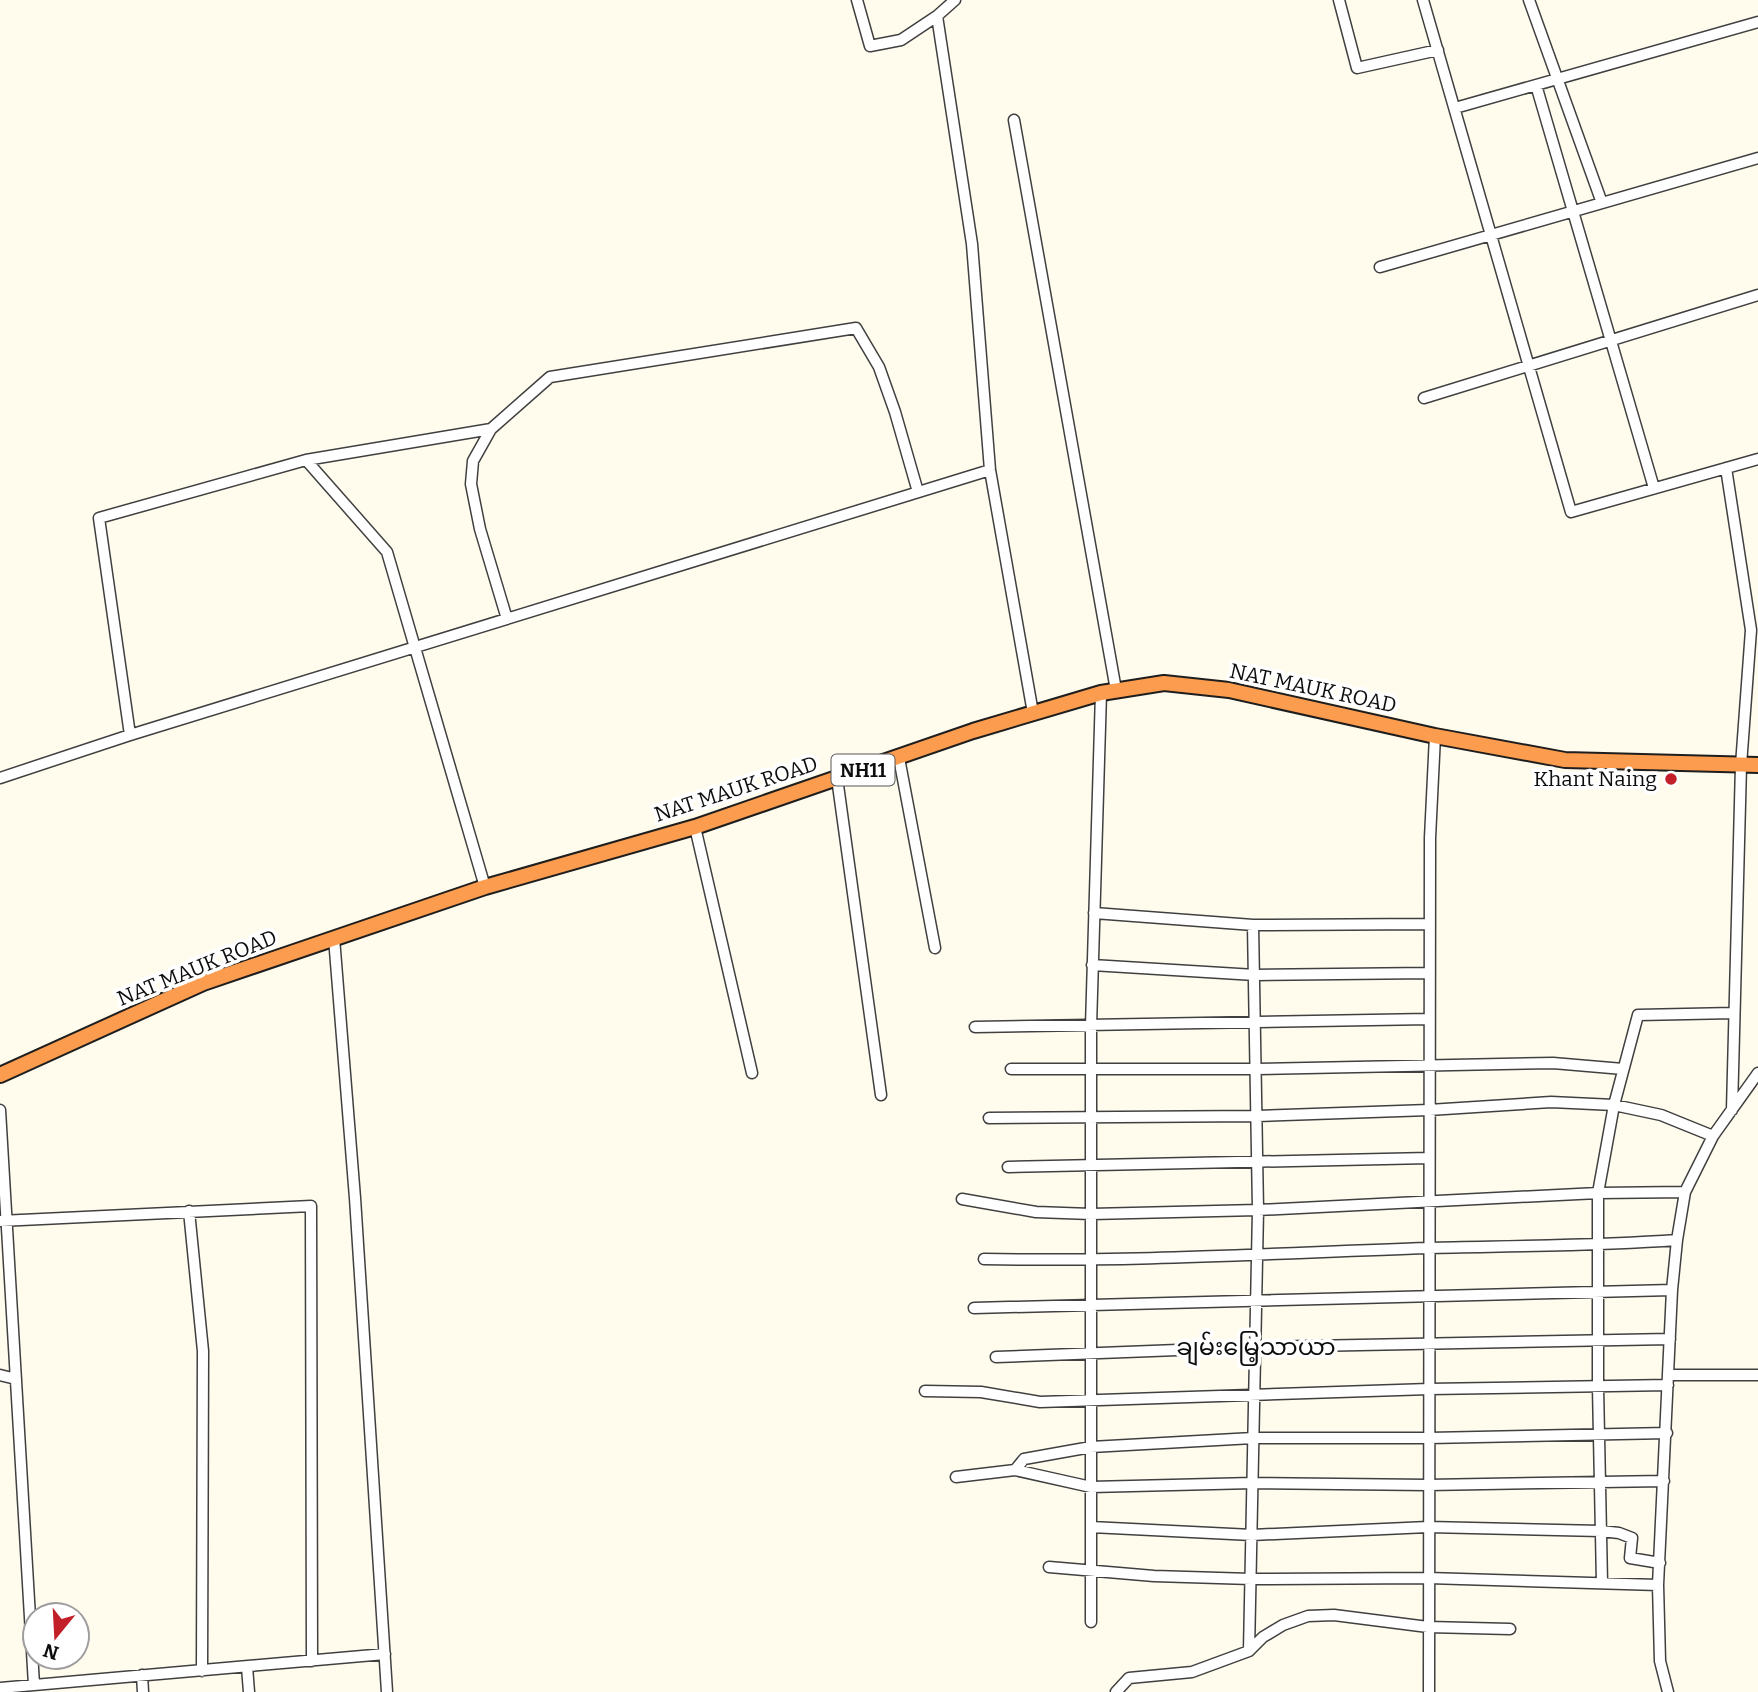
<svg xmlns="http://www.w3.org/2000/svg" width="1758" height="1692" font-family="Bitter,'Noto Sans Myanmar',serif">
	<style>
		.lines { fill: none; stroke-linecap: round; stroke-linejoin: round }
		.minor-casing { stroke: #404040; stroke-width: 13 }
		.highway-casing { stroke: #1e1e1e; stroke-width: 18 }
		.minor { stroke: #fff; stroke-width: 10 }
		.highway { stroke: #fb9c4f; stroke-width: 14 }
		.poi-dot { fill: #c31f28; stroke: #fff; stroke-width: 2.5 }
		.labels { text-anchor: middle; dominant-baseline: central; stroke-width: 7; stroke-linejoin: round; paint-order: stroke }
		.shield { fill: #fff; stroke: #565656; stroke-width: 2 }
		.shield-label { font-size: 19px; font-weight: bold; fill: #0d0d0d }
		.street-label { font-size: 21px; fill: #0d0d0d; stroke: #fff }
		.poi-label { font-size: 21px; fill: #0d0d0d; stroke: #fff; text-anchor: end }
		.quarter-label { font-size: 24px; fill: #0d0d0d; stroke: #fff }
	</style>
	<rect width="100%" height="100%" fill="#fffbed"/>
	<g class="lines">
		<g class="minor-casing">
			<path id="minor" d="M857,0L870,46L901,40L937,16
				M955,0L937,16L972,244L990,470L1033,713
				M1339,0L1357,68L1438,50
				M1423,0L1571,512L1758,459
				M1529,0L1602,203
				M1536,85L1654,488
				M1455,108L1758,22
				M1014,120L1116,690
				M1380,267L1758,158
				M1424,398L1758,295
				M306,460L491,429
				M1726,468L1751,630L1741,765L1732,1110
				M507,619L480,529L471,484L473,461L491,429L550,377L856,328L879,367L895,412L918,492
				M130,735L99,518L306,460L387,552L485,887
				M899,758L935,948
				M0,778L130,735L990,470
				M837,778L881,1095
				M695,827L752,1073
				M1094,913L1253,925L1429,924
				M334,938L355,1198L387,1692
				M1092,965L1255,975L1429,973
				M975,1027L1429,1019
				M1011,1069H1256L1553,1063L1623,1069
				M0,1110L34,1685
				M989,1118L1257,1116L1429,1110L1551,1102L1614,1105L1661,1115L1713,1136
				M1008,1167L1429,1158
				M962,1199L1036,1212L1091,1214L1258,1210L1598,1193L1685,1192
				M189,1211L203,1351L202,1671
				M0,1221L311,1206L312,1661
				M984,1259C1132,1262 1280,1253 1428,1248C1511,1246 1594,1246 1677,1240
				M974,1308L1672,1290
				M996,1357L1255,1347L1670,1339
				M0,1375L16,1379
				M1669,1375H1758
				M925,1391L981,1392L1040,1402L1429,1389L1668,1385
				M1015,1470L1024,1459L1091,1447L1253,1438H1429L1667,1433
				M956,1477L1015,1470L1091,1487L1253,1483L1428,1485L1664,1481
				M1091,1527L1252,1535L1428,1527L1601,1531L1619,1533L1632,1538L1630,1558L1660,1563
				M1049,1567L1154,1576L1251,1579L1428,1578L1658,1585
				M1602,1583L1598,1387V1193L1614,1105L1638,1015L1734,1013
				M1091,1622V1026L1101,693
				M1249,1651L1258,1210L1253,925
				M247,1667L249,1692
				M142,1675L143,1692
				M0,1688L385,1654
				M1116,1692L1129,1678L1192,1672L1249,1651L1263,1637L1283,1625L1308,1616L1334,1615L1428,1627L1510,1629
				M1429,1692L1430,838L1435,736
				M1668,1692L1660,1661L1658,1585L1672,1290L1677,1240L1685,1192L1713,1136L1758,1073"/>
		</g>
		<g class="highway-casing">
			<path id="highway" d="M0,1075L203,983L485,887L695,827L973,731L1101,693L1164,683L1229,690L1435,736L1565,760L1758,765"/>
		</g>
		<use href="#minor" class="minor"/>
		<use href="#highway" class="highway"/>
	</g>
	<circle class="poi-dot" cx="1671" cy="779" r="7"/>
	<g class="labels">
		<rect class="shield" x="831.5" y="754.5" width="63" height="31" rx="5"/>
		<g class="shield-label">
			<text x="863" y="770">NH11</text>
		</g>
		<g class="street-label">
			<text transform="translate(1313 688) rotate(12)">NAT MAUK ROAD</text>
			<text transform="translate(736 789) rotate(-18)">NAT MAUK ROAD</text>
			<text transform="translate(197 968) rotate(-22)">NAT MAUK ROAD</text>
		</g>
		<g class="poi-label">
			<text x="1657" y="779">Khant Naing</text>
		</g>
		<g class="quarter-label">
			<text x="1256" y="1347">ချမ်းမြေ့သာယာ</text>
		</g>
	</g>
	<g transform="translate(56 1636) rotate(198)"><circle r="33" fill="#ffffff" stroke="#9e9e9e" stroke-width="2"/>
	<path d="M0-5L12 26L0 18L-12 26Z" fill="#c31f28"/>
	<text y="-10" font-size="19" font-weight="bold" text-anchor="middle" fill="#0d0d0d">N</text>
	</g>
</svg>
